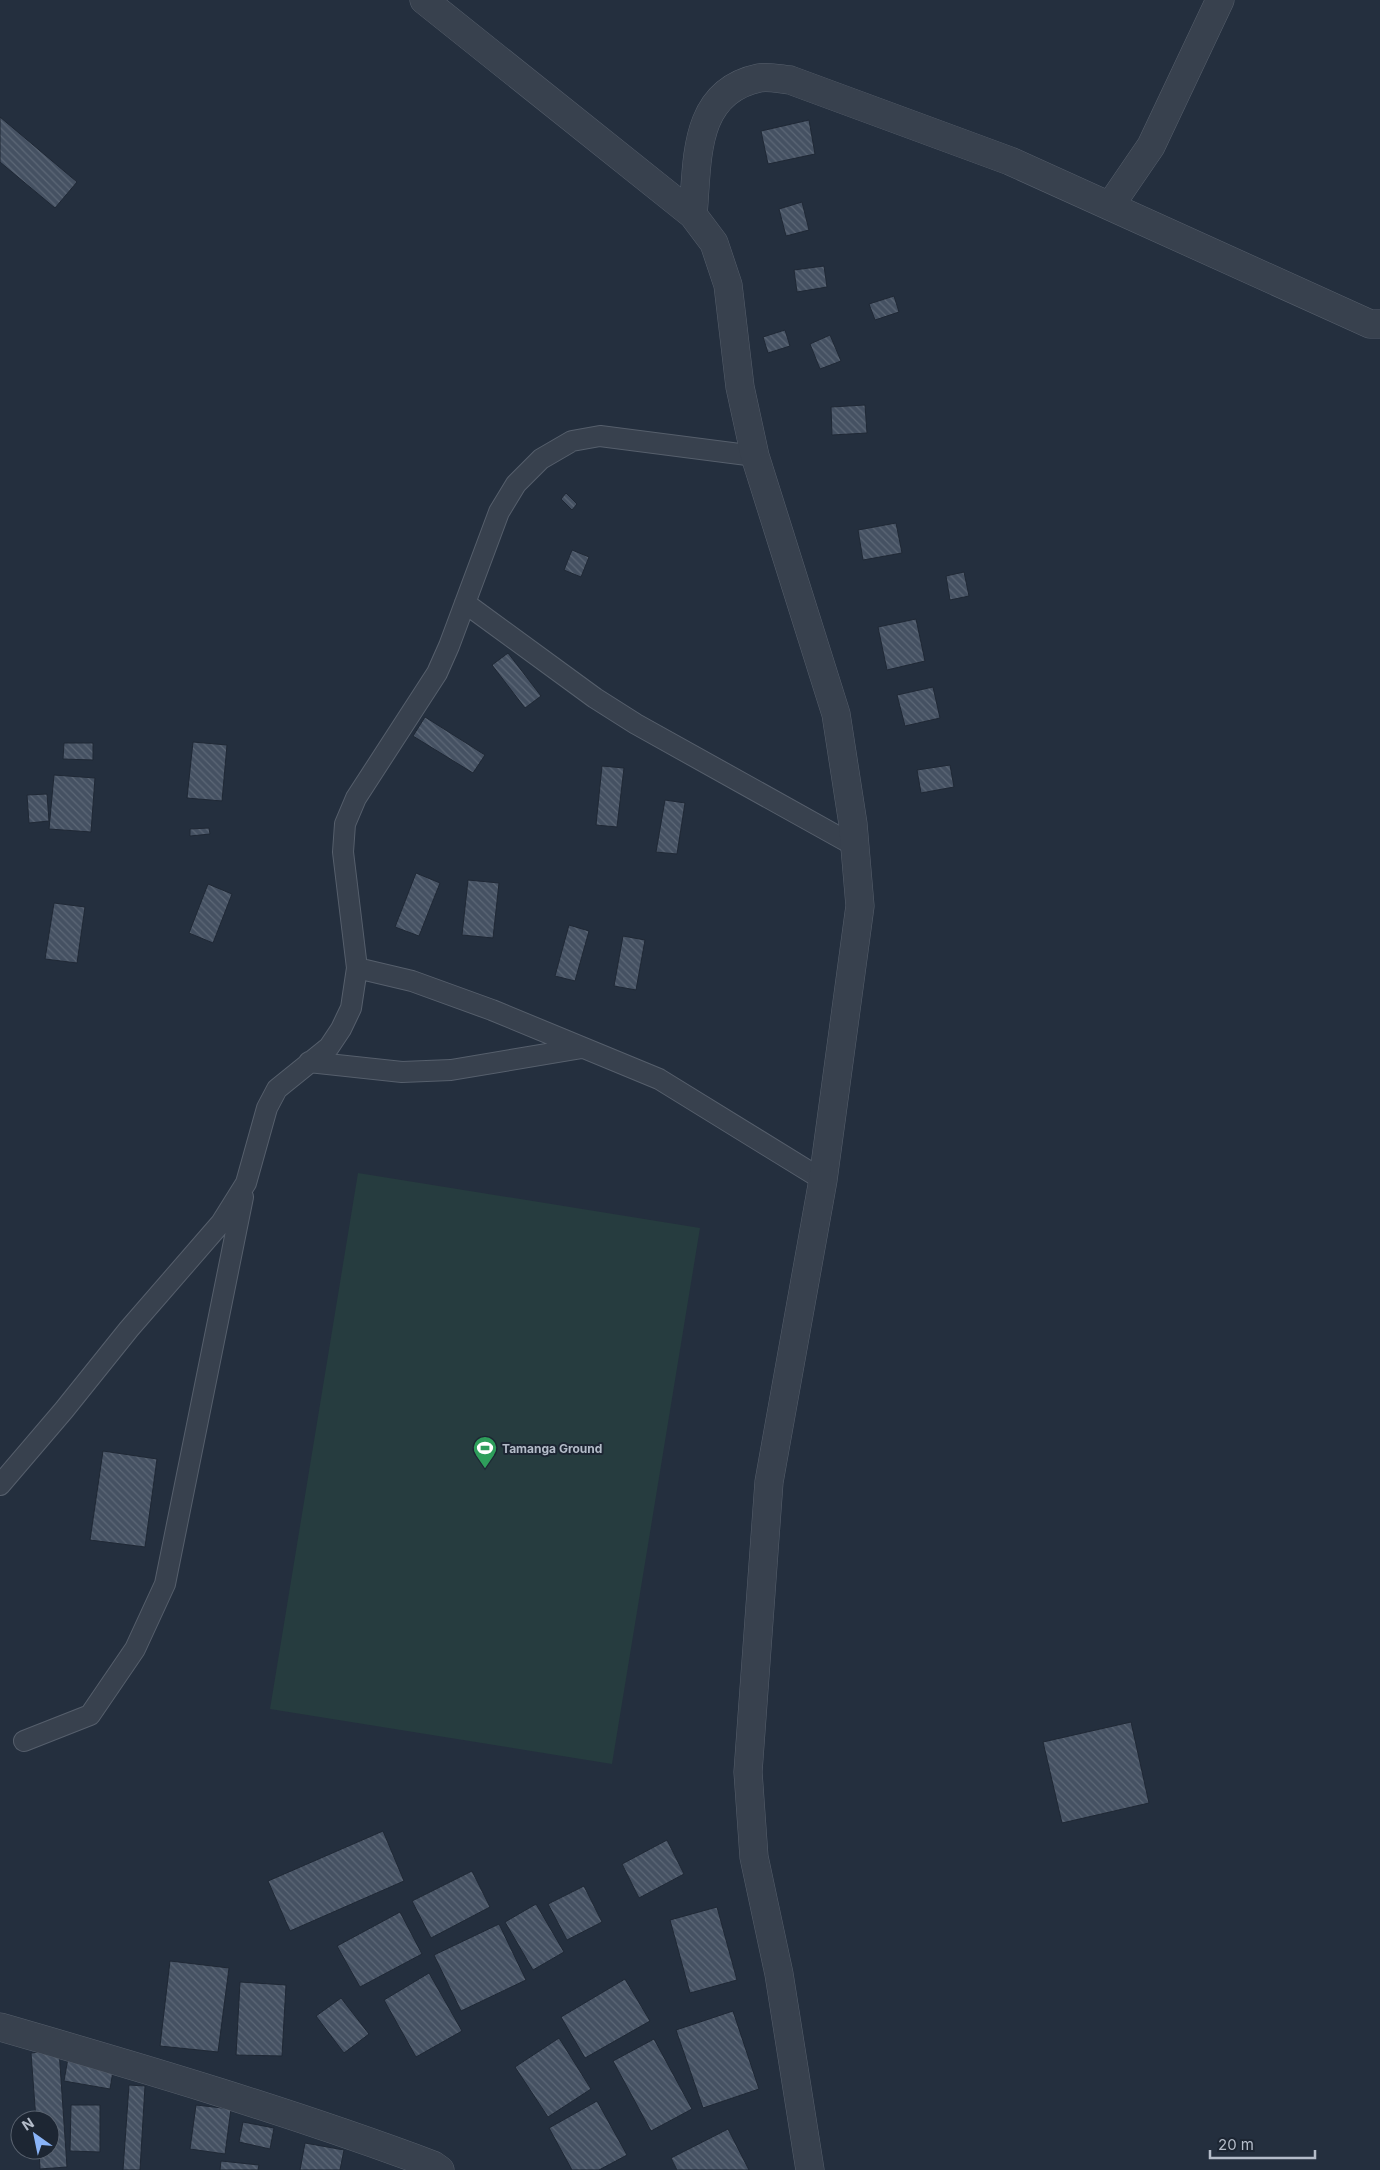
<svg xmlns="http://www.w3.org/2000/svg" width="1380" height="2170" font-family="Inter,sans-serif">
	<style>
		.pitch { fill: #263c3f }
		.building { fill: url(#building-back-hatch); stroke: #1f2835 }
		.lines { fill: none; stroke-linecap: round; stroke-linejoin: round }
		.lane-casing { stroke: #565f6c; stroke-width: 22 }
		.street-casing { stroke: #565f6c; stroke-width: 29 }
		.lane { stroke: #38414e; stroke-width: 20 }
		.street { stroke: #38414e; stroke-width: 28 }
		.labels { text-anchor: middle; dominant-baseline: central; stroke-width: 4; stroke-linejoin: round; paint-order: stroke }
		.poi-label { font-size: 12px; font-weight: bold; fill: #b4bcc9; stroke: #1d2633; text-anchor: start }
	</style>
	<defs>
		<pattern id="building-back-hatch" width="6" height="6" patternUnits="userSpaceOnUse" patternTransform="scale(1.25)"><rect width="6" height="6" fill="#455162"/><path d="M-1 5l2 2M0 0l6 6M5-1l2 2" fill="none" stroke="#5d6877"/></pattern>
	</defs>
	<rect width="100%" height="100%" fill="#242f3e"/>
	<path class="pitch" d="M358,1173L700,1228L612,1764L270,1709Z"/>
	<path class="building" d="M0,117L77,182L55,208L0,162Z
		M809,120L815,154L768,164L761,131Z
		M802,202L809,230L786,236L779,209Z
		M824,266L827,287L797,292L794,270Z
		M894,296L899,312L875,320L869,304Z
		M785,330L790,346L768,353L763,337Z
		M830,335L841,361L820,369L810,344Z
		M865,405L867,433L832,435L831,407Z
		M566,493L577,504L572,510L561,499Z
		M896,523L902,553L863,560L858,530Z
		M572,550L589,557L581,577L564,570Z
		M964,572L969,596L950,600L946,576Z
		M916,619L925,661L887,670L878,627Z
		M508,653L541,696L525,708L492,665Z
		M933,687L940,718L905,726L897,695Z
		M425,717L485,755L473,773L413,736Z
		M193,742L227,745L222,801L187,798Z
		M64,743H93V760L63,759Z
		M950,765L954,787L921,793L917,770Z
		M602,766L624,768L617,827L596,825Z
		M54,775L95,778L91,832L49,829Z
		M47,794L49,821L29,823L27,795Z
		M665,800L685,803L677,854L656,852Z
		M209,828L210,834L190,836V829Z
		M416,873L440,883L419,936L395,927Z
		M468,880L499,883L493,938L462,935Z
		M208,884L232,894L213,943L189,933Z
		M54,903L85,907L77,963L45,959Z
		M569,925L589,931L575,981L555,976Z
		M623,936L645,940L636,990L614,986Z
		M103,1451L157,1459L145,1547L90,1540Z
		M1131,1722L1149,1803L1062,1823L1043,1742Z
		M383,1831L404,1881L290,1931L268,1881Z
		M667,1840L684,1874L639,1898L622,1864Z
		M472,1871L490,1907L431,1938L412,1901Z
		M584,1886L602,1922L567,1940L548,1904Z
		M536,1904L564,1952L533,1970L505,1922Z
		M717,1907L737,1980L690,1993L670,1920Z
		M400,1912L422,1954L360,1987L337,1946Z
		M499,1924L526,1980L461,2011L434,1955Z
		M170,1961L229,1968L218,2052L160,2046Z
		M429,1973L462,2031L416,2057L384,2000Z
		M625,1979L650,2021L585,2058L561,2017Z
		M240,1982L286,1985L282,2056L236,2055Z
		M341,1998L369,2034L344,2053L316,2016Z
		M733,2011L759,2089L703,2108L676,2030Z
		M559,2038L591,2089L548,2117L515,2067Z
		M654,2039L692,2109L651,2131L613,2061Z
		M59,2050L67,2167L40,2169L39,2150H50V2120H36L31,2053Z
		M68,2058L114,2065L110,2089L64,2081Z
		M129,2085L145,2086L140,2170H123Z
		M597,2101L627,2155L599,2170H572L549,2128Z
		M71,2105H100V2152L70,2151Z
		M196,2105L231,2109L225,2154L190,2149Z
		M243,2122L274,2128L270,2149L239,2142Z
		M728,2129L749,2170H677L671,2158Z
		M305,2143L344,2150L340,2170H300Z
		M221,2161L259,2165L258,2170H220Z"/>
	<g class="lines">
		<g class="lane-casing">
			<path id="lane" d="M465,603L595,698L636,724L855,846
				M357,968L412,981L492,1010L659,1079L823,1180
				M309,1062L402,1072L451,1070L582,1048
				M0,1485L64,1410L129,1329L221,1223L246,1183L267,1108L277,1089L329,1047L341,1029L351,1008L357,968L343,852L345,824L356,798L437,673L449,646L499,512L516,484L541,459L572,441L600,436L755,456
				M24,1741L90,1715L135,1649L165,1584L243,1197"/>
		</g>
		<g class="street-casing">
			<path id="street" d="M424,0L693,215L714,243L728,285L740,387L755,456L836,714L853,824L860,906L823,1180L769,1482L748,1772L754,1857L779,1974L810,2170
				M1110,206L1151,146L1220,0
				M693,215C698,161 692,92 759,78C768,76 780,79 790,80L1010,161L1370,324H1380
				M0,2027C146,2069 291,2112 433,2165L440,2170"/>
		</g>
		<use href="#lane" class="lane"/>
		<use href="#street" class="street"/>
	</g>
	<defs>
		<g id="stadium-pin" transform="scale(1.25)"><path d="M0 17L-7.5 6A9.5 9.5 0 1 1 7.5 6Z" fill="#2e9e5b" stroke="#1d2633"/><path d="M0-5a6.5 5 0 1 0 0 10a6.5 5 0 1 0 0-10ZM-3.5-1.8h7v3.6h-7Z" fill="#fff"/></g>
	</defs>
	<g fill-rule="evenodd">
		<use href="#stadium-pin" x="485" y="1448"/>
	</g>
	<g class="labels">
		<g class="poi-label">
			<text x="502" y="1448">Tamanga Ground</text>
		</g>
	</g>
	<g transform="translate(35 2135) rotate(327)"><circle r="24" fill="#1d2633" stroke="#59626f"/>
	<path d="M0-4L9 19L0 12L-9 19Z" fill="#8ab4f8"/>
	<text y="-8" font-size="14" font-weight="bold" text-anchor="middle" fill="#b4bcc9">N</text>
	</g>
	<path d="M1210 2150v8h105v-8" fill="none" stroke="#b4bcc9" stroke-width="2.5"/>
	<text x="1218" y="2150" font-size="15" fill="#b4bcc9" stroke="#1d2633" stroke-width="4" paint-order="stroke">20 m</text>
</svg>
